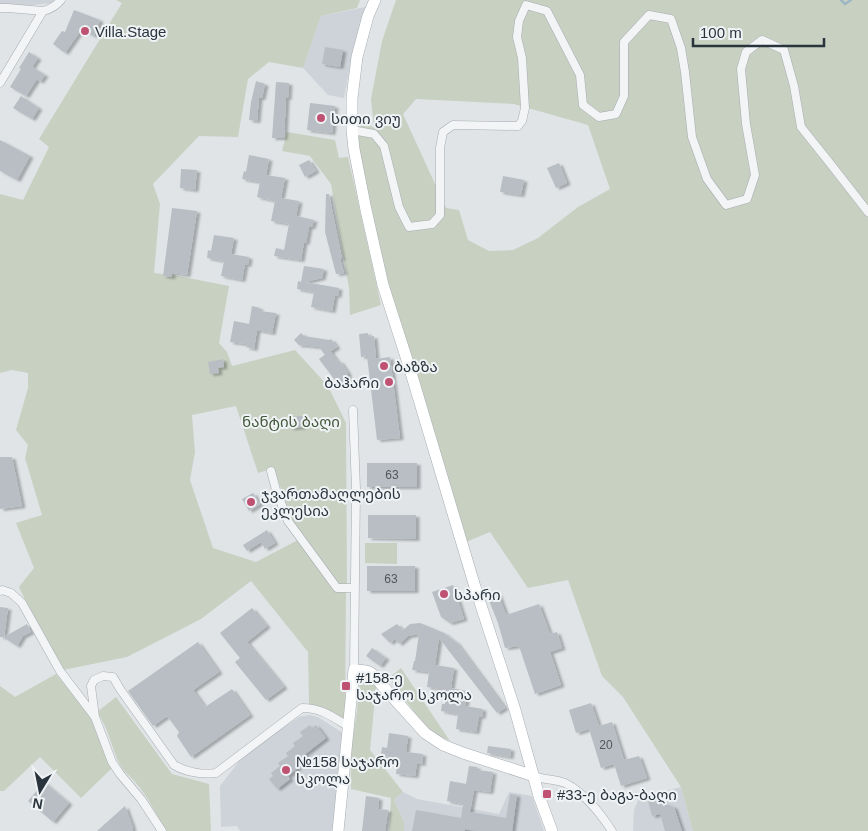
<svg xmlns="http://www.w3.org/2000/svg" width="868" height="831" font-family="Helvetica,'Noto Sans Georgian',sans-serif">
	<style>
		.built { fill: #ced3d9 }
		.green { fill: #c8d0c2; fill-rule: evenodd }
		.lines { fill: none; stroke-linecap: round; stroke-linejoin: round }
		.stream { stroke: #9fb6c4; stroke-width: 2.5 }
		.building { fill: #b8bec4; filter: url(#shadow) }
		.street-casing { stroke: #a6acb1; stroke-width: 9 }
		.secondary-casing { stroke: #a6acb1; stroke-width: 12 }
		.street { stroke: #f2f4f6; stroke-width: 8 }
		.secondary { stroke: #fff; stroke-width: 11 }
		.poi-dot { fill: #bf5272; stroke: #eff3f5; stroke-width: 2 }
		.labels { text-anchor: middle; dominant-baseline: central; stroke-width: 4; stroke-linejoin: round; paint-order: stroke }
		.number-label { font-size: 12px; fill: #4e565f }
		.poi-label { font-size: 15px; fill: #2a343d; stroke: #eff3f5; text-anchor: start }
		.park-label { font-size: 15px; fill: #435739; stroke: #eff3f5 }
	</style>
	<defs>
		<filter id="shadow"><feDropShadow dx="3.5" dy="2" stdDeviation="1" flood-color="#0004"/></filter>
	</defs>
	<rect width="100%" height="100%" fill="#e0e4e7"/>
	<path class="built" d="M0,0H54L52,3L24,6H0Z
		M365,7L352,55L344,98L328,95L303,68L321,16Z
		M309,715L318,717L343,733L335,831H240L237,826L221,827L220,786L244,755L299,717Z
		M681,787L693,831H633L634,810L639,798Z
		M403,792L417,799L499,814L509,792L532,796L544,831H404V822L394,800Z"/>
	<path class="green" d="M116,0H360L357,8L321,16L303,68L269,62L248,79L238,137L199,136L153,184L160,204L154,273L178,276L229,286L219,343L227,352L232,366L295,350L328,386L346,423L347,586H337L292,521L274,468L258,473L236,406L192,415L195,452L190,480L213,548L256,562L298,540L336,592L346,591L345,719L324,708L309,704L308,652L251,581L201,619L127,657L63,670L32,614L19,587L34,568L16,523L42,515L25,458L28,445L16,430L28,388V373L12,370L0,373V194L23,200L49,147L39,139L122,3Z
		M396,0H868V831H693L681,787L623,697L602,676L568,580L528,588L490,532L466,542L390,307L352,114L374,128L371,99L382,41ZM416,99L514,104L588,125L610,189L578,207L538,238L513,250L489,251L468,240L459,210L446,208L403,114Z
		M287,132L335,140L339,158L348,157L381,305L350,315L349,288L331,184L310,156L282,151Z
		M365,543H397V564L365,563Z
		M401,668L450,741L428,731L389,678Z
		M56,674L90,716L112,768L81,798L40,757L4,791H0V686L15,697Z
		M366,677L372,679L376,687L370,750L403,792L394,800L404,822V831H389L391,798L351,789V751L357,711L360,678Z
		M116,697L172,774L209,784L211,831H166C156,815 148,796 135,782C130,776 124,772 120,765C111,747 109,729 97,712Z"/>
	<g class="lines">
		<path class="stream" d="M841,0L845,4L851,0"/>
	</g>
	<path class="building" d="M74,10L100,20L94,36L81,30L65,53L53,44L62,31L65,32Z
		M325,47L343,50L340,67L322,64Z
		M29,52L38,58L32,67L45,75L40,82L37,79L26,96L10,87L21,69L19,68Z
		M256,81L265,84L262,98H259L257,121L249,120L251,102Z
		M276,82L289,83L288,98H286L284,138H272Z
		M21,96L39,108L32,119L13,108Z
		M310,103L335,106L332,133L307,130Z
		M0,140L30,156L17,180L0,171Z
		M249,155L269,159L266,175L285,178L281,198L299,201L296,216L314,220L312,227H309L306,243L304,242L301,260L274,256L276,248L284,250L289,224L271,221L275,201L257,197L260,182L242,179L244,171L246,172Z
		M309,160L316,171L305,177L299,165Z
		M559,163L567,183L556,188L547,168Z
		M181,169L197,170L195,190L180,188Z
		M503,176L524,180L521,195L500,192Z
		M326,194H329L342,259H340L344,273L336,274L325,232Z
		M172,208L197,211L187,275L172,273V277L163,276Z
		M214,235L234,238L231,254L249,257L248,265L245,264L242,280L221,276L224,261L207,258L208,250L211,251Z
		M304,266L324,269L322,278L305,282L339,288L338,296L335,295L332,311L311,307L314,292L297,289L298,281L301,282Z
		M252,306L260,308L259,311L276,313L272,333L257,330L254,349L246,347L247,344L230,342L234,321L249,324Z
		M301,333L304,336L329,340L331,339L337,347L325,355L319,347L301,345L300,346L294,340Z
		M368,333V337L374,336L376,359L390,357L400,438L377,440L367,356L361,357L359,334Z
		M330,351L338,362L340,361L348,373V381L340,387L319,359Z
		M223,359L224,367L218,368L219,373L210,374L208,362Z
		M303,416V427L290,428L289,417Z
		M0,457H12L22,506L0,509Z
		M367,463H417V487H367Z
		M253,493L260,504L249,511L242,499Z
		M368,515H416V539L368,538Z
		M267,530L275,543L265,549L261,542L247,551L243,545Z
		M367,566H415V591H367Z
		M453,585L464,619L450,623L441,617L432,592Z
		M498,593L506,615L539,604L550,634L557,632L562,648L550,652L561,685L535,694L519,646L505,648L498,623L488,598Z
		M0,607L8,608L4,637L27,624L31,632L23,636L17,646L3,637H4H0Z
		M252,608L267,626L247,642L284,687L266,700L235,662L240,658L220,633Z
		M420,623L444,633L457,643L505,708L497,713L439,638L435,665L454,668L451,688L467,691L465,706L483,709L482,717L479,716L476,732L456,729L458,714L441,711L442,704H445L448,690L427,687L429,672L412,670L414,661H415L419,634L408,636L399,644L395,639L390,643L381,634L397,624L403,630L410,624Z
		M198,642L219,672L193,690L205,707L232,689L250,715L191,757L177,736L179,732L167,716L153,726L128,691Z
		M372,648L386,658L380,666L366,656Z
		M591,703L599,726L612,722L624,760L639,756L647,778L621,786L614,764L601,768L589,729L576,733L569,710Z
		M310,725L312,728L316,725L326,738L304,755L306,758L296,765L298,768L288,776L290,779L277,789L269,779L273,776L271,773L280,766L278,763L288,756L286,753L295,746L293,743L303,736L300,732Z
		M389,733L408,736L406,752L423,754L422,764L417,763L415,776L396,774L398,758L381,755L382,747L387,748Z
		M488,746L511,749L510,757L487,753Z
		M469,766L477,767V770L493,772L490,792L474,790L470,812L506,818L510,794L517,795L512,831H476L465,829V831H412L416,810L461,818L463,804L447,801L450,781L466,784Z
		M44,782L69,803L53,822L28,801Z
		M366,796L379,798L378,809L388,810L385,831H362Z
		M655,800L674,807L682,831H665L660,814L652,816L648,801Z
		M125,806L132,825L133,831H97Z"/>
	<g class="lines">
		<g class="street-casing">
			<path id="street" d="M0,8H8L43,11
				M0,83L43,11C51,9 56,6 61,0
				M352,130L374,134L384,146L399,207L409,227L432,224L440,215V148L443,132L453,125L518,126L522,121L525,108L522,58L517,37L519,21L526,5L547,11L580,75L583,105L599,117L616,114L624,96V42L649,15L671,19L681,48L685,72L692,137L707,179L726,205L747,199L755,175L746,124L741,69L746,52L762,40L784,50L794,86L801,127L829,162L868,212
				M353,410L356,489L354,670
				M271,471L276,490L288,521L337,588H354
				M0,591L2,590L11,593L22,603L60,671L95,717L112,762L120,774L141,799L162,831
				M95,717L91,686L94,680L103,676L113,677L120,689L174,765C186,772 202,775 216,773L302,708C322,708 333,717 349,727
				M534,776C544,780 555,779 565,783C585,793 600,813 612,831"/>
		</g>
		<g class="secondary-casing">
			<path id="secondary" d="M375,0L368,16L357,57L352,98V130L354,149L366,210L383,285L409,366L475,587L515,710L539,796L552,831
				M338,831L354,670C368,670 372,671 380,683L425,733L443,745L463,753L534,776"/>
		</g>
		<use href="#street" class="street"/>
		<use href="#secondary" class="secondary"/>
	</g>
	<g class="poi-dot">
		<circle cx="85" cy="31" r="5"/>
		<circle cx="321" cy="118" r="5"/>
		<circle cx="384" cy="366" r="5"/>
		<circle cx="389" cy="382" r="5"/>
		<circle cx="251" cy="502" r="5"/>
		<circle cx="444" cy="594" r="5"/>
		<rect x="341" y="681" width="10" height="10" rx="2.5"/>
		<circle cx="286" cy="770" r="5"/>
		<rect x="542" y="789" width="10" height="10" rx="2.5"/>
	</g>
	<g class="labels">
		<g class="number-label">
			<text x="392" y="475">63</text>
			<text x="391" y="579">63</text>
			<text x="606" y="745">20</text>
		</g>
		<g class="poi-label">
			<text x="95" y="31">Villa.Stage</text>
			<text x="331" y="118">სითი ვიუ</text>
			<text x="394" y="366">ბაზზა</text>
			<text x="379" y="382" text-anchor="end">ბაჰარი</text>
			<text x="261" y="493">ჯვართამაღლების<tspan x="261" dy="17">ეკლესია</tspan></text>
			<text x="454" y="594">სპარი</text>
			<text x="356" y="677">#158-ე<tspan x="356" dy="17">საჯარო სკოლა</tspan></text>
			<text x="296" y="761">№158 საჯარო<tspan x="296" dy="17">სკოლა</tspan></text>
			<text x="557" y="794">#33-ე ბაგა-ბაღი</text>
		</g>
		<g class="park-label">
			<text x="291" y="421">ნანტის ბაღი</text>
		</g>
	</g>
	<g transform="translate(40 791) rotate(190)" stroke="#eff3f5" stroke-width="4" paint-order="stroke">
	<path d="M0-4L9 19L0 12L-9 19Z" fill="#2a343d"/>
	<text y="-8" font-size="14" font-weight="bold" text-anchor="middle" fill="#2a343d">N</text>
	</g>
	<path d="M693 38v8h131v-8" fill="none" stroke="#2a343d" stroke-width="2.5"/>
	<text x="700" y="38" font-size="15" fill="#2a343d" stroke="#eff3f5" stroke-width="4" paint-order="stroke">100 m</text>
</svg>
